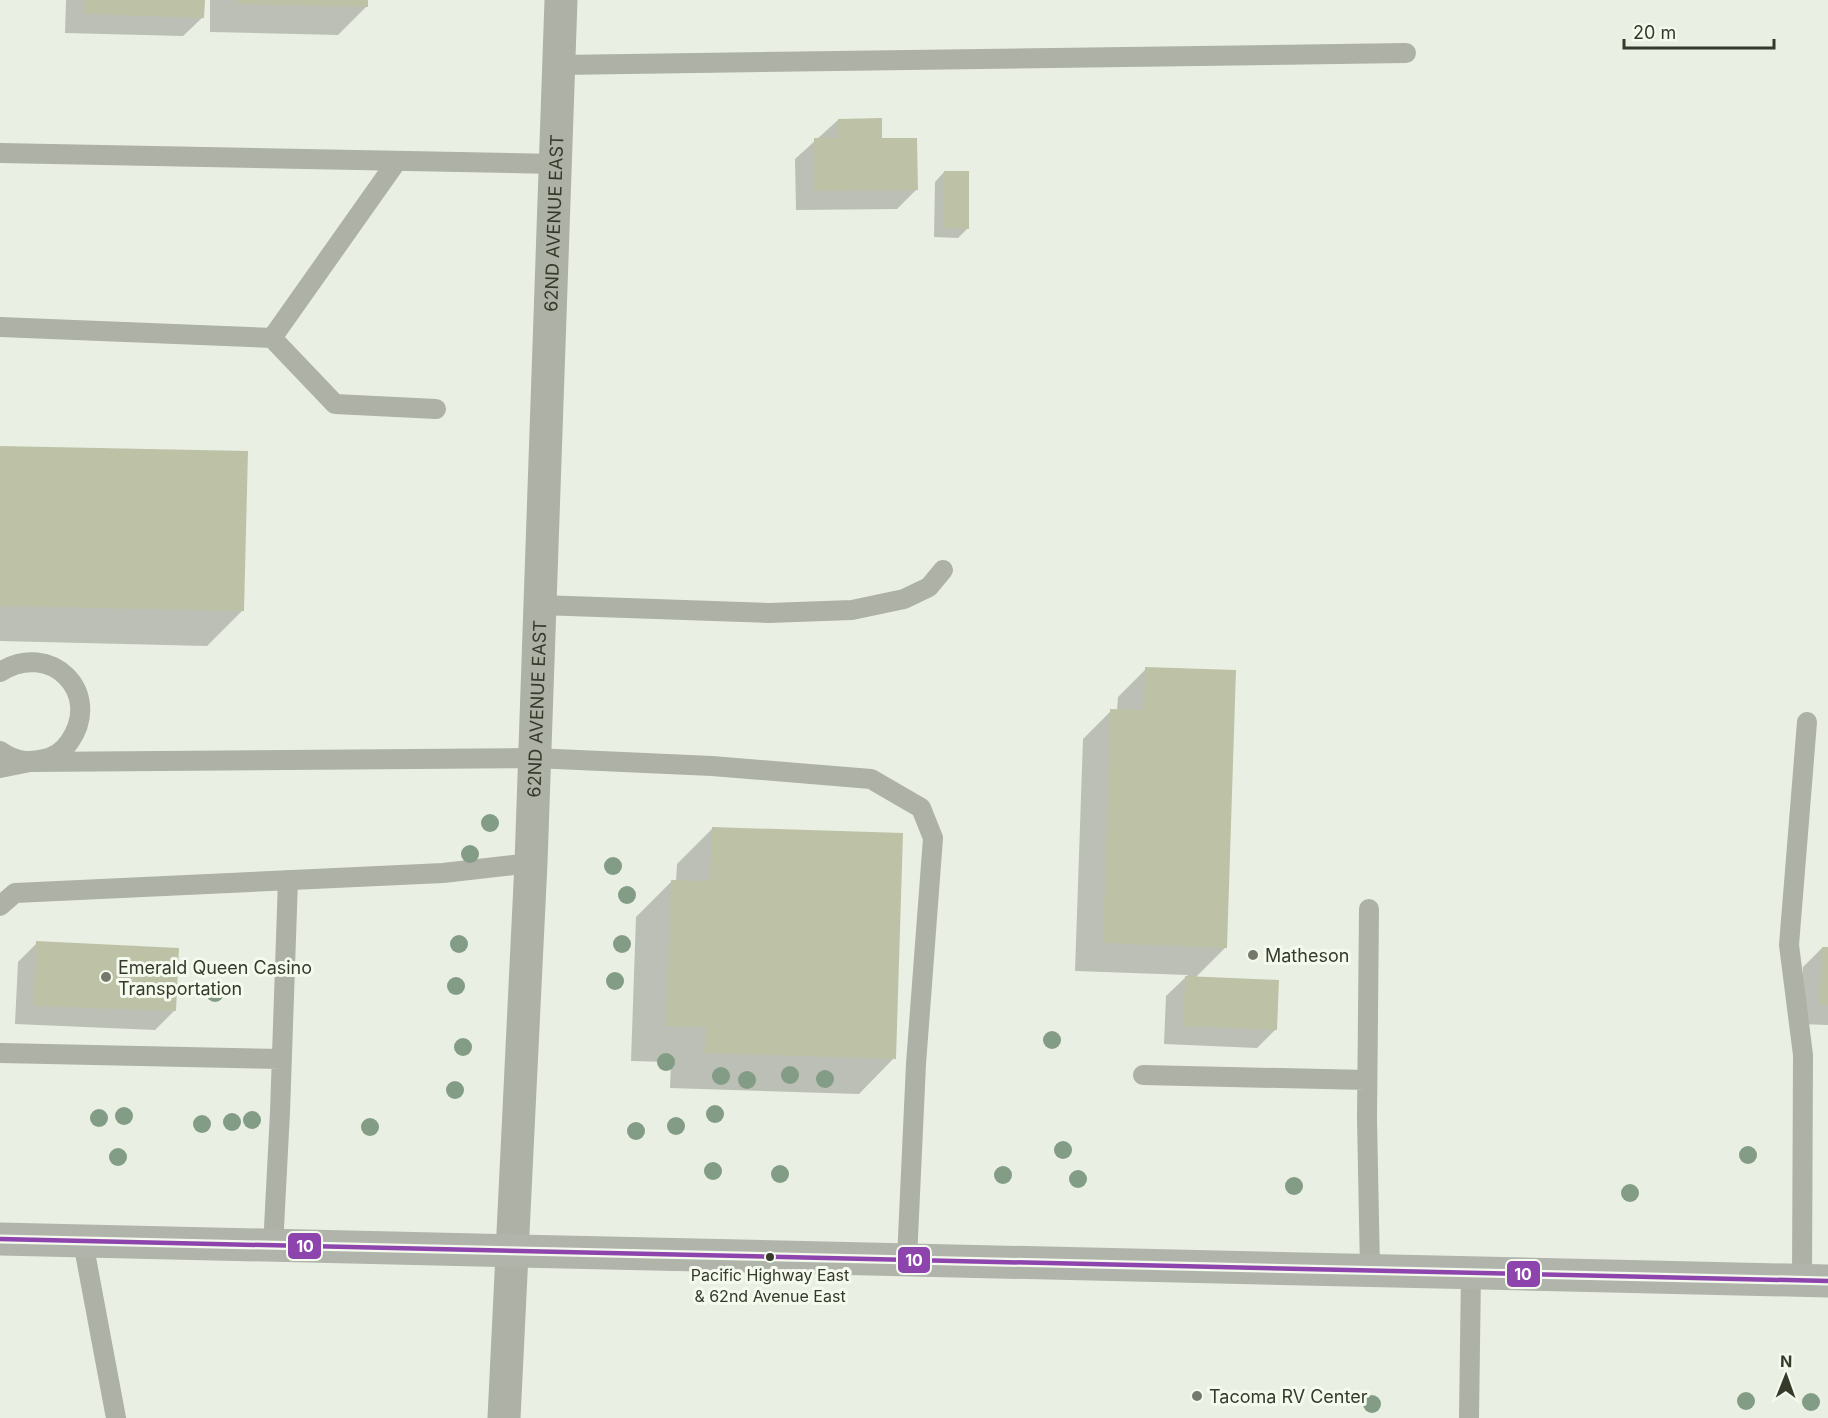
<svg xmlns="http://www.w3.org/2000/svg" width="1828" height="1418" font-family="Inter,sans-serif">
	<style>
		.shadow { fill: #0003 }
		.building { fill: #bdc2a6 }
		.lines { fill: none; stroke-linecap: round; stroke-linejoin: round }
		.lane { stroke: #adb1a6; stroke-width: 20 }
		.street { stroke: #adb1a6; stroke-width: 33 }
		.primary { stroke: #b1b4aa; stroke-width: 33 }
		.bus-1-casing { stroke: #f4faed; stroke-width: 9 }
		.bus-1 { stroke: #8e44ad; stroke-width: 4.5 }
		.tree { fill: #839c86 }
		.poi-dot { fill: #75796c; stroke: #f4faed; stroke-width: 2 }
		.bus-dot { fill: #363a2b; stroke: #f4faed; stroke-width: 2 }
		.labels { text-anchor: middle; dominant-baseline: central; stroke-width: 6; stroke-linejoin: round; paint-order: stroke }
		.bus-label { font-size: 16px; fill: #363a2b; stroke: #f4faed }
		.street-label { font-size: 18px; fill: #363a2b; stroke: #f4faed }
		.poi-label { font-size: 18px; fill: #363a2b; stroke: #f4faed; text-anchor: start }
		.line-badge { stroke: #f4faed; stroke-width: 2 }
		.badge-label { font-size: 16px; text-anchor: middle; font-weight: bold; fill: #fff }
	</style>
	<rect width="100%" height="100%" fill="#eaefe4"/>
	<path class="shadow" d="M66,0H203V17L183,36L65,33Z
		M210,0H366V7L338,35L210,32Z
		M838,120L880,140L916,190L897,209L796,210L795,159Z
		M944,172L968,228L958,238L934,237L935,182Z
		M0,448L243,610L207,646L0,641Z
		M1146,669L1226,947L1195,978L1276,1029L1257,1048L1164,1044L1166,996L1188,975L1075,971L1083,739L1111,711H1117L1118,697Z
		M712,829L894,1058L859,1094L670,1088L671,1062L631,1061L636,917L672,881L676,882L677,864Z
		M37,943L174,1011L155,1030L15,1024L18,962Z
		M1822,948H1828V1025L1800,1024L1803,967Z"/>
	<path class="building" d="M84,0H205L204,18L84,14Z
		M237,0H368V7L237,4Z
		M882,118V138H917L918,190L814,191V138H838V119Z
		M944,171H969V229L943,228Z
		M0,446L248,451L244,611L0,606Z
		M1145,667L1236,670L1227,948L1103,943L1110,709L1144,710Z
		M712,827L903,833L896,1059L704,1053L706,1027L666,1026L671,880L710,881Z
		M36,941L179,948L176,1011L33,1006Z
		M1822,947H1828V1005H1819Z
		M1185,976L1279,980L1277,1030L1183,1026Z"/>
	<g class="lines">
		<path class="lane" d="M559,65L1406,53
			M0,153L556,164
			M0,327L272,338L397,161
			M272,338L335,404L436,409
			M540,605L769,613L852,610L904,599L929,587L943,570
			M0,672C50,640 103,692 70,741C64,750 54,757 44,759C27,763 14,761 0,751
			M0,768L30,762L534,758L712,766L871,779L921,808L933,838L916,1064L907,1259
			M0,906L15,893L443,873L531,863
			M1369,909L1367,1119L1370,1270
			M0,1053L282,1059
			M1143,1075L1367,1080
			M83,1242L116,1418
			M273,1247L280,1112L288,880
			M1802,1281L1803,1055L1789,945L1807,722
			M1469,1418L1471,1272"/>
		<path class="street" id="s1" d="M504,1418L531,863L561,0"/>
		<path class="primary" d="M0,1239L1828,1281"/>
		<g class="bus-1-casing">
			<path id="bus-1" d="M0,1239L1828,1281"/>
		</g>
		<use href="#bus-1" class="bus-1"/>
	</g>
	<g class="tree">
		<circle cx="490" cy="823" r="9"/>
		<circle cx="470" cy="854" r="9"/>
		<circle cx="613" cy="866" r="9"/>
		<circle cx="627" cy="895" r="9"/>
		<circle cx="459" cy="944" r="9"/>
		<circle cx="622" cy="944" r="9"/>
		<circle cx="615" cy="981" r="9"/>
		<circle cx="456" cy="986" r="9"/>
		<circle cx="215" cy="993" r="9"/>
		<circle cx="1052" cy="1040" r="9"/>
		<circle cx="463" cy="1047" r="9"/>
		<circle cx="666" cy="1062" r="9"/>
		<circle cx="790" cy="1075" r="9"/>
		<circle cx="721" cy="1076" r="9"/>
		<circle cx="825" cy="1079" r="9"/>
		<circle cx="747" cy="1080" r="9"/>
		<circle cx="455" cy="1090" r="9"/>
		<circle cx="715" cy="1114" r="9"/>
		<circle cx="124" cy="1116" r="9"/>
		<circle cx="99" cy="1118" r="9"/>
		<circle cx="252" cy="1120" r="9"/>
		<circle cx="232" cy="1122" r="9"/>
		<circle cx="202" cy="1124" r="9"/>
		<circle cx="676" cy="1126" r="9"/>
		<circle cx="370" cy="1127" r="9"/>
		<circle cx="636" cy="1131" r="9"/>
		<circle cx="1063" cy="1150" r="9"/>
		<circle cx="1748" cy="1155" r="9"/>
		<circle cx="118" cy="1157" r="9"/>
		<circle cx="713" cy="1171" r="9"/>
		<circle cx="780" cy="1174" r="9"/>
		<circle cx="1003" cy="1175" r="9"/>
		<circle cx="1078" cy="1179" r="9"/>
		<circle cx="1294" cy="1186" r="9"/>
		<circle cx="1630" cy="1193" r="9"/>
		<circle cx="1746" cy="1401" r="9"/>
		<circle cx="1811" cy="1402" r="9"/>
		<circle cx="1372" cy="1404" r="9"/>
	</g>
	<g class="poi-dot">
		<circle cx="1253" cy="955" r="6"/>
		<circle cx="106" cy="977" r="6"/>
		<circle cx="1197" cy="1396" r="6"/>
	</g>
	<circle class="bus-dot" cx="770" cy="1257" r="5"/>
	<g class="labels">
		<g class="bus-label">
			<text x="770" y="1275">Pacific Highway East<tspan x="770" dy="21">&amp; 62nd Avenue East</tspan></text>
		</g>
		<g class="street-label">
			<text stroke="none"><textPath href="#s1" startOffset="1196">62ND AVENUE EAST</textPath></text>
			<text stroke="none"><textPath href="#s1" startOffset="710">62ND AVENUE EAST</textPath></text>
		</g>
		<g class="poi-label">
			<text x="1265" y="955">Matheson</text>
			<text x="118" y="967">Emerald Queen Casino<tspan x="118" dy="21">Transportation</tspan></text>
			<text x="1209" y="1396">Tacoma RV Center</text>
		</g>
	</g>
	<g class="line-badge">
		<rect x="287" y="1232" width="35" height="28" rx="6" fill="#8e44ad"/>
		<rect x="897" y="1246" width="34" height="28" rx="6" fill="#8e44ad"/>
		<rect x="1506" y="1260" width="35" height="28" rx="6" fill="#8e44ad"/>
	</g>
	<g class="badge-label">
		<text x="305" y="1252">10</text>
		<text x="914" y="1266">10</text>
		<text x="1523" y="1280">10</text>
	</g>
	<g transform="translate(1786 1376) rotate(1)" stroke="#f4faed" stroke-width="4.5" paint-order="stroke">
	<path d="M0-4.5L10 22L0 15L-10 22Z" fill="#363a2b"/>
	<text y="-9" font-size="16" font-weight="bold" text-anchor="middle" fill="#363a2b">N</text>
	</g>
	<path d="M1624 39v9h150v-9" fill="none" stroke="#363a2b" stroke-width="3"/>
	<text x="1633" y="39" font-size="18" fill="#363a2b" stroke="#f4faed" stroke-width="4.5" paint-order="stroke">20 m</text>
</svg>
